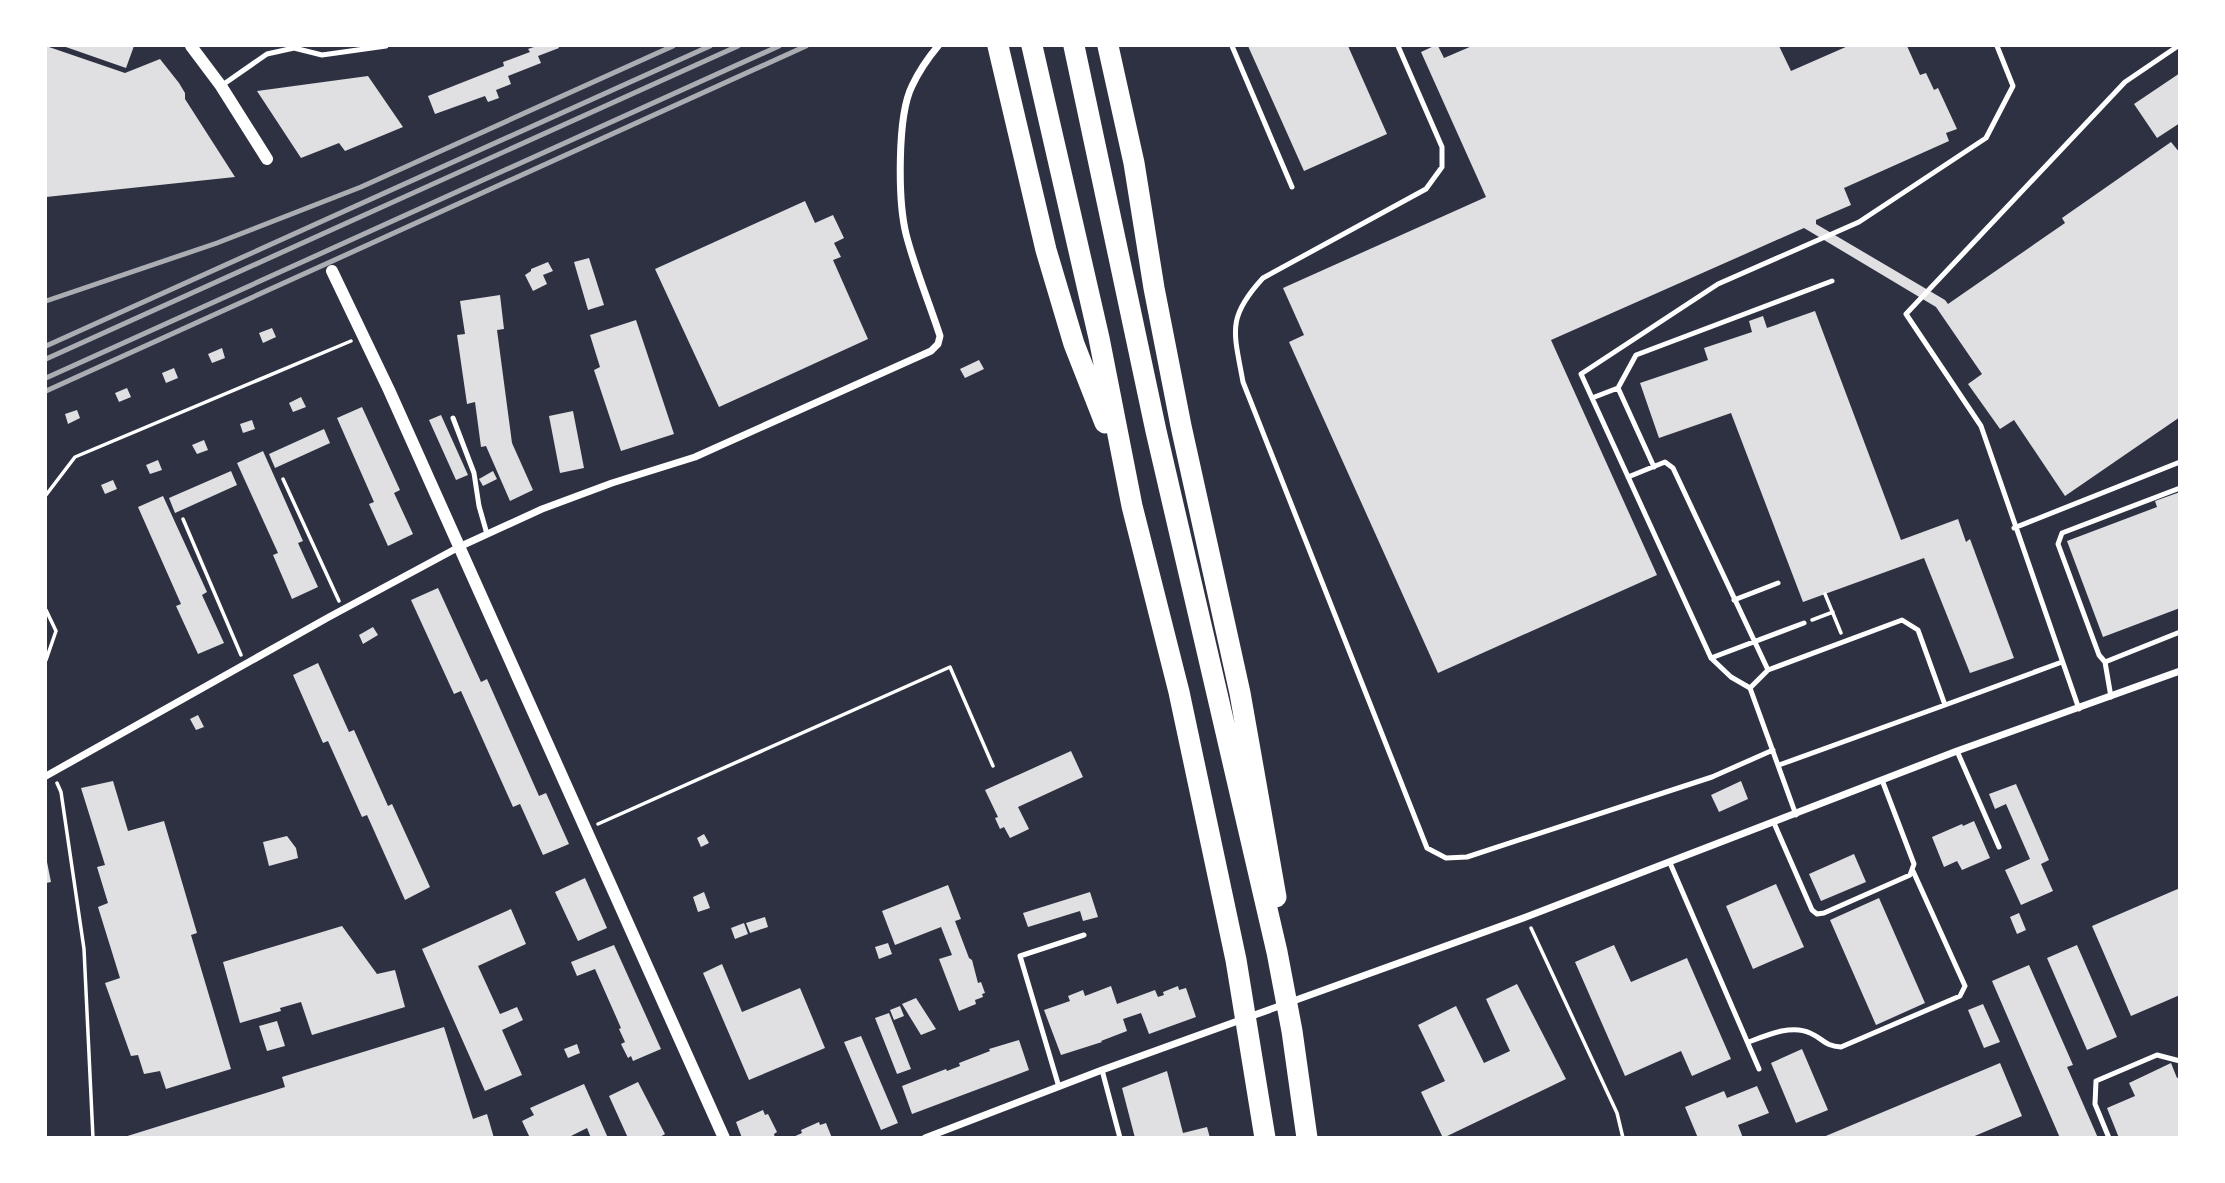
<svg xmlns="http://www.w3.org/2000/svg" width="2225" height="1183" font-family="'Public Sans',sans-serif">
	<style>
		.building { fill: #e0e0e3 }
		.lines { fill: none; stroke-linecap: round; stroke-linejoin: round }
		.path { stroke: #fff; stroke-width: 3.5 }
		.service { stroke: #fff; stroke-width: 5 }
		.minor { stroke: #fff; stroke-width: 7 }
		.tertiary { stroke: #fff; stroke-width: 12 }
		.motorway { stroke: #fff; stroke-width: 21 }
		.rail { stroke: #abadb3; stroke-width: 5 }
	</style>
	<rect width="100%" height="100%" fill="#2d3142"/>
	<path class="building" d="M46,46L125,73L160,59L179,83L185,93V99L235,177L46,197Z
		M63,46H134L126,68Z
		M537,46H558L559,48L538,56L541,63L508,76L511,84L496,90L499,98L488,102L485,96L435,114L428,96L504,66L503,62L530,52L528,49Z
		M1248,46H1348L1387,134L1304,171Z
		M1434,46H1438L1444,58L1472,46H1779L1791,71L1848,46H1907L1920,75L1926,73L1934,90L1938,88L1957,129L1946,133L1949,141L1844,188L1851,205L1816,220V224L1945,300L1948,304L2065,223L2062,218L2171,142L2180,153V417L2065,496L2014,420L2000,429L1968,384L1982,374L1936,307L1804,228L1551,340L1657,575L1438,673L1289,342L1304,335L1283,288L1486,197L1421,52Z
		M2180,73V123L2157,138L2134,104Z
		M368,76L403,127L345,151L339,143L301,158L257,91Z
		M805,201L815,223L833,215L844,238L834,243L841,257L833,260L868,339L719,407L655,269Z
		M589,258L604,305L588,310L574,262Z
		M548,262L553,271L543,275L547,284L533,291L525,275L531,271V269Z
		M500,295L504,329L497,330L512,443L533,490L510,501L486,446L481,447L475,402L467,404L457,335L465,334L460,301Z
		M1815,311L1901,540L1958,519L1966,542L1970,539L2014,658L1970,673L1924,558L1803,602L1731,413L1659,438L1640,383L1708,360L1704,348L1752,332L1749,321L1763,316L1767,328Z
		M636,320L674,434L621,451L594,370L600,367L590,335Z
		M272,328L276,337L263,343L259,333Z
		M222,348L225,358L212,363L208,354Z
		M979,360L984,369L965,378L960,369Z
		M174,368L178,378L166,383L162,373Z
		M127,388L131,397L119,402L115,393Z
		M301,397L306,407L293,412L289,403Z
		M362,407L400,490L394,493L413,534L388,546L369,504L374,502L337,418Z
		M77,410L80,418L68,424L65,414Z
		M573,411L584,468L560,473L549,416Z
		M441,415L468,475L456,480L429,420Z
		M252,420L255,429L243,433L240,424Z
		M324,429L330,443L275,468L269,454Z
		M204,440L208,450L197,454L192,445Z
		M263,451L303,541L298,543L318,587L292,599L273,555L278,553L237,463Z
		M158,460L162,470L150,474L146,465Z
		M231,471L237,485L175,513L169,498Z
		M493,471L497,479L483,486L479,479Z
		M113,480L117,489L105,494L101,485Z
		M2180,492V608L2103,637L2067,541L2157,507L2155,501Z
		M163,496L207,592L202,595L224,643L198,654L176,606L181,604L138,507Z
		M438,588L481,682L487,679L539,796L546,793L569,844L543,855L520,804L513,807L461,691L454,694L411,600Z
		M373,627L378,635L363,644L359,635Z
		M318,663L349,732L354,730L388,806L392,804L430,887L405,900L367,815L362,817L328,741L323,743L293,675Z
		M198,715L204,727L196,730L190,719Z
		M1071,751L1083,777L1018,807L1029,829L1010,838L1004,827L1000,829L995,818L998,817L985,790Z
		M113,781L128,831L164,821L197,933L191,935L231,1069L166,1089L160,1071L144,1074L138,1055L131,1056L105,983L120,978L98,907L108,903L97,867L105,865L81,788Z
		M1741,781L1748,799L1719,812L1711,795Z
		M2016,784L2049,860L2041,864L2053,891L2021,905L2005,870L2030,859L2006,804L1995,809L1989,794Z
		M1974,821L1990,858L1962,870L1957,861L1944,867L1932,837L1962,824L1963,826Z
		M704,834L709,843L701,847L697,838Z
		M287,836L296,848L298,858L269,866L263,842Z
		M1854,854L1866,882L1821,901L1809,874Z
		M46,857L51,882L46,883Z
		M585,878L607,928L578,941L555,892Z
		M1776,884L1804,947L1753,969L1726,906Z
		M948,885L961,919L955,921L969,958L972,960L978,983L981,982L985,993L982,994L983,997L975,1000L976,1004L959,1011L939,959L952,955L941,927L895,945L882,911Z
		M2180,888V995L2131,1016L2092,926Z
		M704,892L710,908L698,912L693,897Z
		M1090,892L1098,917L1083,921L1080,911L1028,927L1023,913Z
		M1879,898L1925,1003L1876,1025L1830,920Z
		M511,909L526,944L478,966L500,1014L517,1007L523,1020L502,1030L522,1075L485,1091L422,949Z
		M2019,913L2026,930L2017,934L2010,917Z
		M765,917L768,927L750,933L746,923Z
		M744,923L748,934L735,939L731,928Z
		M342,926L377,974L395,970L405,1007L312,1035L301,1002L280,1008L281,1011L240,1023L223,962Z
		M888,943L892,954L879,959L875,947Z
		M614,945L661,1049L633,1061L631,1056L628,1058L621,1044L625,1042L619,1029L621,1028L595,969L577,976L571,962Z
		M1614,945L1631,982L1687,958L1731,1059L1692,1076L1681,1051L1625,1076L1575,962Z
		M2077,945L2117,1037L2087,1050L2047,958Z
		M722,964L742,1012L800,988L825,1048L749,1080L703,973Z
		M2029,965L2073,1065L2067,1067L2098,1138H2060L1992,981Z
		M1517,984L1566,1079L1443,1138L1421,1092L1445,1081L1418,1025L1456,1006L1484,1063L1510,1051L1486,999Z
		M1111,986L1117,1004L1155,990L1158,997L1164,995L1163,992L1178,986L1179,990L1186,988L1196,1017L1149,1034L1141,1013L1123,1019L1127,1031L1101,1041L1102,1042L1061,1055L1044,1010L1070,1001L1068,996L1083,990L1085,996Z
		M916,998L936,1029L921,1035L902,1004Z
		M1983,1004L2000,1042L1984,1048L1968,1010Z
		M900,1006L904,1016L894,1020L890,1010Z
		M889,1013L911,1069L897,1074L875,1018Z
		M277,1021L285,1046L267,1051L259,1026Z
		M444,1027L473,1119L487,1114L494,1138H121L285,1087L282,1077Z
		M861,1036L898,1123L881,1130L844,1042Z
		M1019,1040L1029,1070L912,1114L902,1086L946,1069L947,1071L960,1066L959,1063L990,1051L989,1049Z
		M577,1044L580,1053L568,1058L564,1049Z
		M1802,1049L1828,1110L1796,1123L1771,1063Z
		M2000,1063L2022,1116L1970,1138H1821Z
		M2171,1063L2177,1078L2180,1077V1138H2119L2107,1108L2135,1096L2129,1083Z
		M1167,1071L1183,1133L1207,1127L1210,1138H1135L1122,1088Z
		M638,1082L665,1134L658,1138H628L609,1096Z
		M584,1084L608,1138H591L587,1128L567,1138H530L522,1121L534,1115L530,1108Z
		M1757,1086L1769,1113L1738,1125L1743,1138H1698L1685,1107L1724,1091L1727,1098Z
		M763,1110L765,1115L768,1114L777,1132L774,1134L775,1138H742L736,1122Z
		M819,1122L820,1125L826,1123L832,1138H791L802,1133L801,1130Z"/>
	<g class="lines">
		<path class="path" d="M283,479L339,601
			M46,495L75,457L351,341
			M183,519L241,655
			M1825,594L1841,633
			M46,610L56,631L46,660
			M1812,620L1833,612
			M57,783L61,792L84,949L93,1138
			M598,824L950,667L993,766
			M1531,928L1617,1113L1623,1138"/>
		<path class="service" d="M1232,46L1292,187
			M1398,46L1442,147V167L1426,189L1263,278C1226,318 1234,332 1243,382L1427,848L1446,858L1467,857L1712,777L1773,750
			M221,86L267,54L294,48L322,55L386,46
			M1592,398L1618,388
			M453,418L474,473L479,506L487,534
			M1654,467L1618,388L1636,355L1832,281
			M1628,477L1665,462L1673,468L1768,670
			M2014,528L2180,462
			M1734,600L1778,583
			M1711,658L1804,623
			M2105,662L2180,632
			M1750,688L1731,677L1711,658L1581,374L1718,284L1859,222L1986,138L2013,86L1997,46
			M2111,697L2105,662L2099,655L2058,544L2062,533L2180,488
			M1945,705L2062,662
			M2079,709L1981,426L1906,314L2125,82L2178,46
			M1957,751L1999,847
			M1779,765L1945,705L1918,630L1902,620L1768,670L1750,688L1796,815
			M1774,823L1812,910L1817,914L1824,913L1910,875L1914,864L1882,780
			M1670,863L1759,1069
			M1749,1042C1767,1035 1792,1024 1810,1033C1824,1039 1824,1046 1841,1047L1960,996L1965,986L1913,871
			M1102,1070L1120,1138
			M1059,1087L1020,956L1084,935
			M2109,1138L2095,1104L2096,1081L2157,1055L2180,1061"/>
		<path class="minor" d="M46,776L329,617L459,547L542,509L612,483L695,457L931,351L938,344L940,336C929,302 915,269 906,234C898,201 897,116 912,86C919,71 928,58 938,46
			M925,1138L1102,1070L1526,917L1957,751L2180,671"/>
		<path class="tertiary" d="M191,46L221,86L267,159
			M332,271L389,390L724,1138"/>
		<path class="motorway" d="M998,46L1046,250L1074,344L1105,423
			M1032,46L1099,338L1132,506L1179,692L1236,960L1265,1138
			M1074,46L1156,431L1277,952L1292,1031L1307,1138
			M1108,46L1134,163L1154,288L1181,426L1240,693L1276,897"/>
		<path class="rail" d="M46,301L217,243L361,187L673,46
			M46,346L710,46
			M46,359L738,46
			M46,378L779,46
			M46,391L806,46"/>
	</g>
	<rect width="2225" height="1183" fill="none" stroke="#ffffff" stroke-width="94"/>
</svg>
